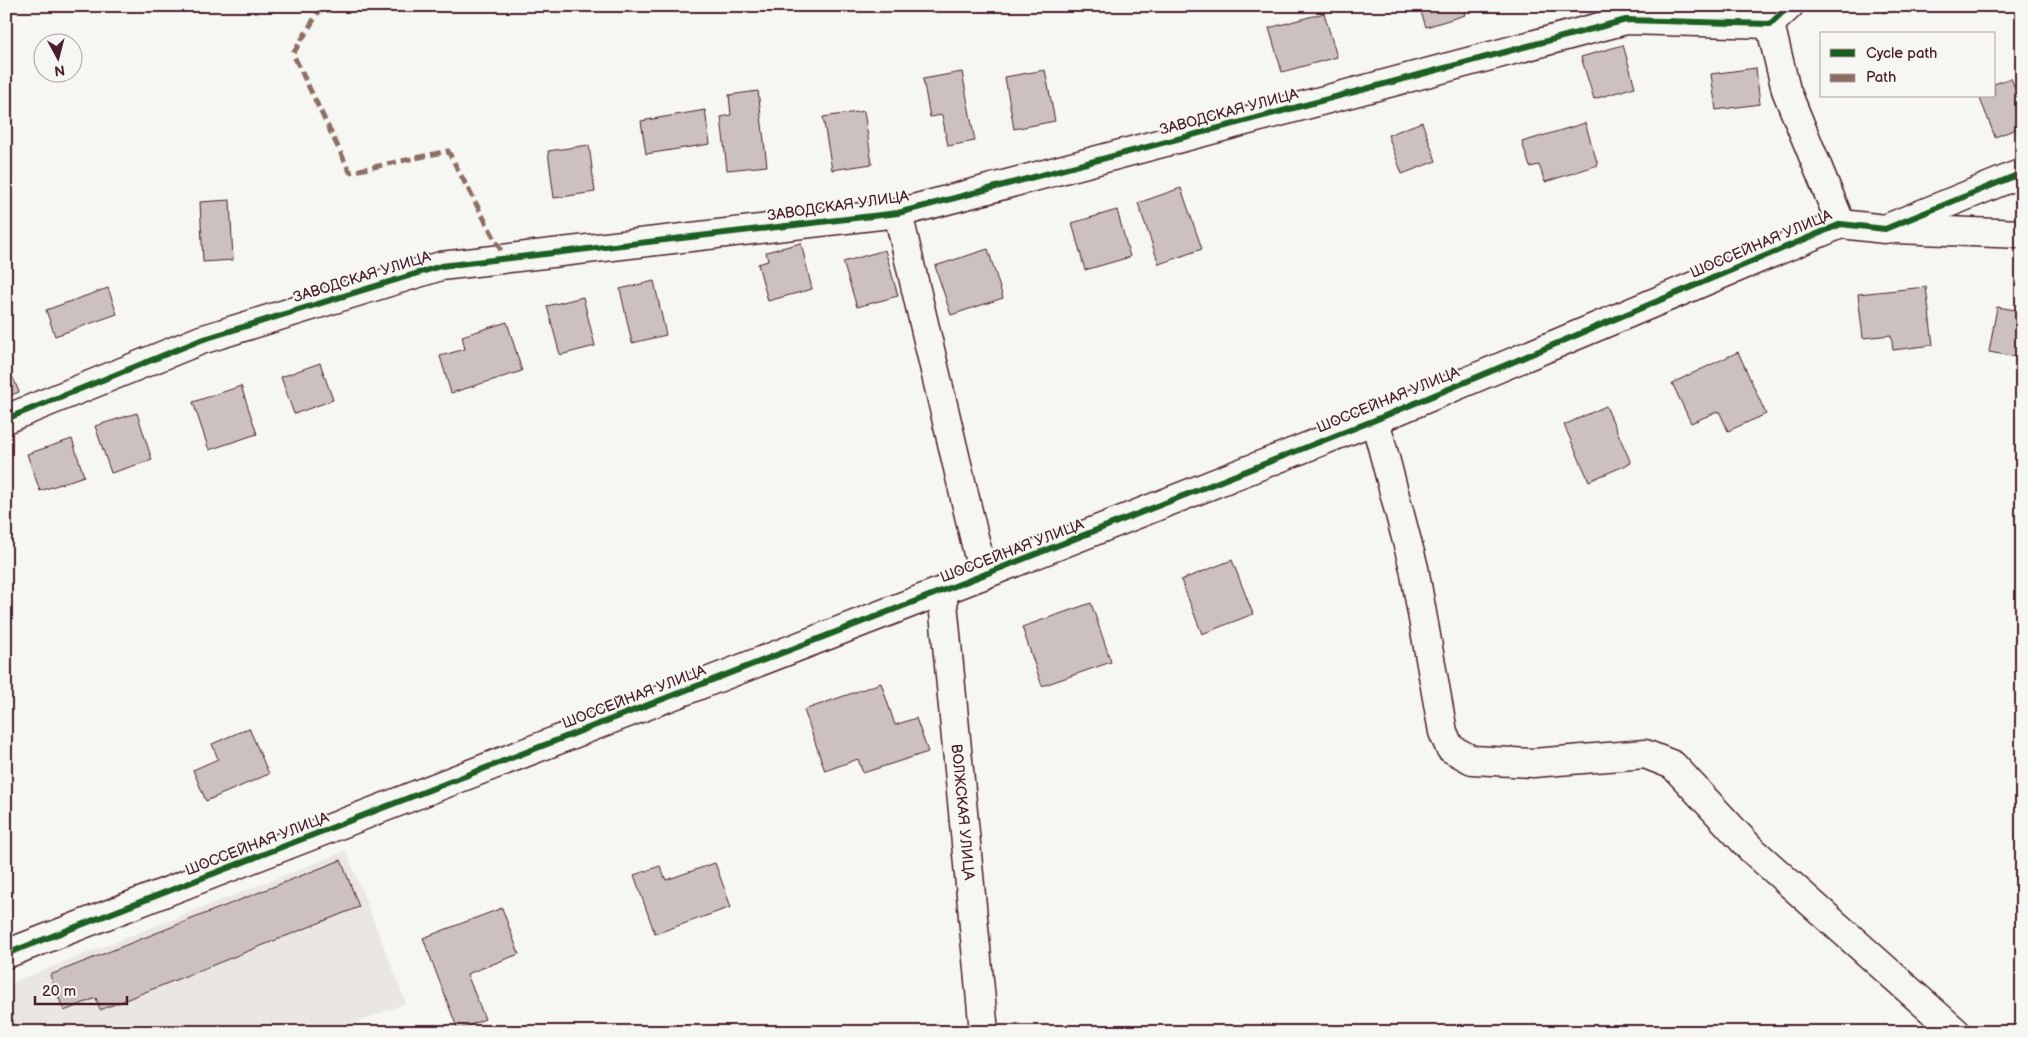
<svg xmlns="http://www.w3.org/2000/svg" width="2028" height="1038" font-family="'Balsamiq Sans',sans-serif">
	<style>
		.built { fill: #e9e6e3 }
		.building { fill: #ccc1c0; stroke: #4a1f2b }
		.lines { fill: none; stroke-linecap: round; stroke-linejoin: round }
		.minor-casing { stroke: #4a1f2b; stroke-width: 31 }
		.minor { stroke: #f6f6f2; stroke-width: 28 }
		.quiet { stroke: #8d6e63; stroke-width: 5; stroke-dasharray: 10 5; stroke-linecap: butt }
		.cycleway-casing { stroke: #f6f6f2; stroke-width: 9 }
		.cycleway { stroke: #1b5e20; stroke-width: 6 }
		.labels { text-anchor: middle; dominant-baseline: central; stroke-width: 4; stroke-linejoin: round; paint-order: stroke }
		.street-label { font-size: 15px; fill: #4a1f2b; stroke: #f6f6f2 }
	</style>
	<rect width="100%" height="100%" fill="#f6f6f2"/>
	<filter id="ink" filterUnits="userSpaceOnUse"><feTurbulence type="fractalNoise" baseFrequency=".02" numOctaves="2"/><feDisplacementMap in="SourceGraphic" scale="10" xChannelSelector="R" yChannelSelector="G"/><feConvolveMatrix kernelMatrix="1 2 1 2 8 2 1 2 1" color-interpolation-filters="sRGB"/></filter>
	<g filter="url(#ink)">
		<path class="built" d="M346,851L406,1003L333,1032H6V985Z"/>
		<path class="building" d="M1419,6H1462L1465,15L1426,27Z
			M1880,6H1897L1883,13Z
			M1324,13L1337,57L1282,72L1269,28Z
			M1623,45L1635,87L1594,99L1581,57Z
			M1756,68L1760,104L1716,110L1711,74Z
			M1045,70L1055,121L1014,129L1005,77Z
			M962,72L975,141L948,146L942,115L930,117L923,79Z
			M2011,78L2022,106V127L1995,137L1979,96H1994V84Z
			M758,91L767,166L727,170L721,117L731,115L729,95Z
			M705,110L710,144L646,154L641,121Z
			M864,111L872,164L832,170L823,117Z
			M1422,122L1436,161L1402,174L1388,135Z
			M1585,123L1598,165L1545,182L1539,165L1530,167L1522,142Z
			M589,145L595,192L554,198L548,151Z
			M1181,188L1202,249L1159,264L1138,203Z
			M230,200L233,260L203,262L200,202Z
			M1117,210L1130,257L1085,270L1072,223Z
			M801,243L812,289L768,301L758,264L768,261L766,252Z
			M988,249L1003,298L951,315L935,266Z
			M885,250L898,296L857,307L843,262Z
			M654,281L666,335L632,343L620,289Z
			M1926,287L1933,345L1893,350L1891,335L1863,338L1858,294Z
			M108,288L117,314L55,336L46,310Z
			M583,297L595,346L560,355L547,306Z
			M1997,307L2022,311V358L1989,352Z
			M507,322L522,371L451,393L440,356L465,349L462,336Z
			M1738,352L1766,414L1728,431L1719,411L1691,423L1672,383Z
			M6,361L19,392L6,397Z
			M320,363L333,400L294,414L281,377Z
			M241,386L257,434L209,450L193,402Z
			M1606,406L1631,463L1589,481L1564,425Z
			M137,413L152,460L111,473L95,426Z
			M72,439L84,476L40,491L27,454Z
			M1232,560L1253,614L1202,634L1181,580Z
			M1091,603L1111,662L1042,686L1022,627Z
			M881,683L895,725L916,718L928,752L863,773L858,759L825,771L804,710Z
			M249,728L269,774L206,801L193,770L218,759L212,744Z
			M341,860L359,907L100,1010L96,998L64,1011L50,975Z
			M715,863L731,907L655,934L634,875L660,866L666,880Z
			M502,908L519,954L467,974L485,1019L458,1030L423,938Z"/>
		<g class="lines">
			<g class="minor-casing">
				<g id="minor">
					<path d="M1770,24L1786,90L1841,224"/>
					<path d="M898,213L983,575"/>
					<path d="M1896,229L2022,234"/>
					<path d="M6,419L201,340L441,266L898,213L1626,20L1770,24L1789,6"/>
					<path d="M1375,420L1414,568L1443,732L1450,748L1472,760L1533,763L1645,754L1673,765L1751,849L1956,1032"/>
					<path id="s1" d="M942,592L984,1032"/>
					<path d="M6,954L983,575L1375,420L1841,224L1885,229L2022,173"/>
				</g>
			</g>
			<use href="#minor" class="minor"/>
			<path class="quiet" d="M322,6L293,54L350,172L448,151L505,258"/>
			<g class="cycleway-casing">
				<path id="cycleway" d="M6,419L201,340L441,266L898,213L1626,20L1770,24L1789,6
					M6,954L983,575L1375,420L1841,224L1885,229L2022,173"/>
			</g>
			<use href="#cycleway" class="cycleway"/>
		</g>
	</g>
	<g class="labels">
		<g class="street-label">
			<text transform="translate(1229 112) rotate(-15)">ЗАВОДСКАЯ УЛИЦА</text>
			<text transform="translate(838 206) rotate(-8)">ЗАВОДСКАЯ УЛИЦА</text>
			<text transform="translate(1761 244) rotate(-23)">ШОССЕЙНАЯ УЛИЦА</text>
			<text transform="translate(362 277) rotate(-17)">ЗАВОДСКАЯ УЛИЦА</text>
			<text transform="translate(1388 400) rotate(-22)">ШОССЕЙНАЯ УЛИЦА</text>
			<text transform="translate(1012 551) rotate(-21)">ШОССЕЙНАЯ УЛИЦА</text>
			<text transform="translate(634 697) rotate(-21)">ШОССЕЙНАЯ УЛИЦА</text>
			<text stroke="none"><textPath href="#s1" startOffset="221">ВОЛЖСКАЯ УЛИЦА</textPath></text>
			<text transform="translate(257 844) rotate(-21)">ШОССЕЙНАЯ УЛИЦА</text>
		</g>
	</g>
	<rect width="2028" height="1038" fill="none" stroke="#f6f6f2" stroke-width="25"/>
	<rect x="12" y="12" width="2003" height="1013" fill="none" stroke="#4a1f2b" stroke-width="2" filter="url(#ink)"/>
	<rect x="1820" y="32" width="175" height="65" fill="#f6f6f2" stroke="#b1a0a2"/>
	<rect x="1830" y="49" width="25" height="8" fill="#1b5e20" stroke="#b1a0a2"/>
	<text x="1866" y="58" font-size="15" fill="#4a1f2b">Cycle path</text>
	<rect x="1830" y="74" width="25" height="8" fill="#8d6e63" stroke="#b1a0a2"/>
	<text x="1866" y="82" font-size="15" fill="#4a1f2b">Path</text>
	<g transform="translate(58 58) rotate(173)"><circle r="24" fill="#f6f6f2" stroke="#b1a0a2"/>
	<path d="M0-4L9 19L0 12L-9 19Z" fill="#4a1f2b"/>
	<text y="-8" font-size="14" font-weight="bold" text-anchor="middle" fill="#4a1f2b">N</text>
	</g>
	<path d="M35 996v8h92v-8" fill="none" stroke="#4a1f2b" stroke-width="2.5"/>
	<text x="42" y="996" font-size="15" fill="#4a1f2b" stroke="#f6f6f2" stroke-width="4" paint-order="stroke">20 m</text>
</svg>
